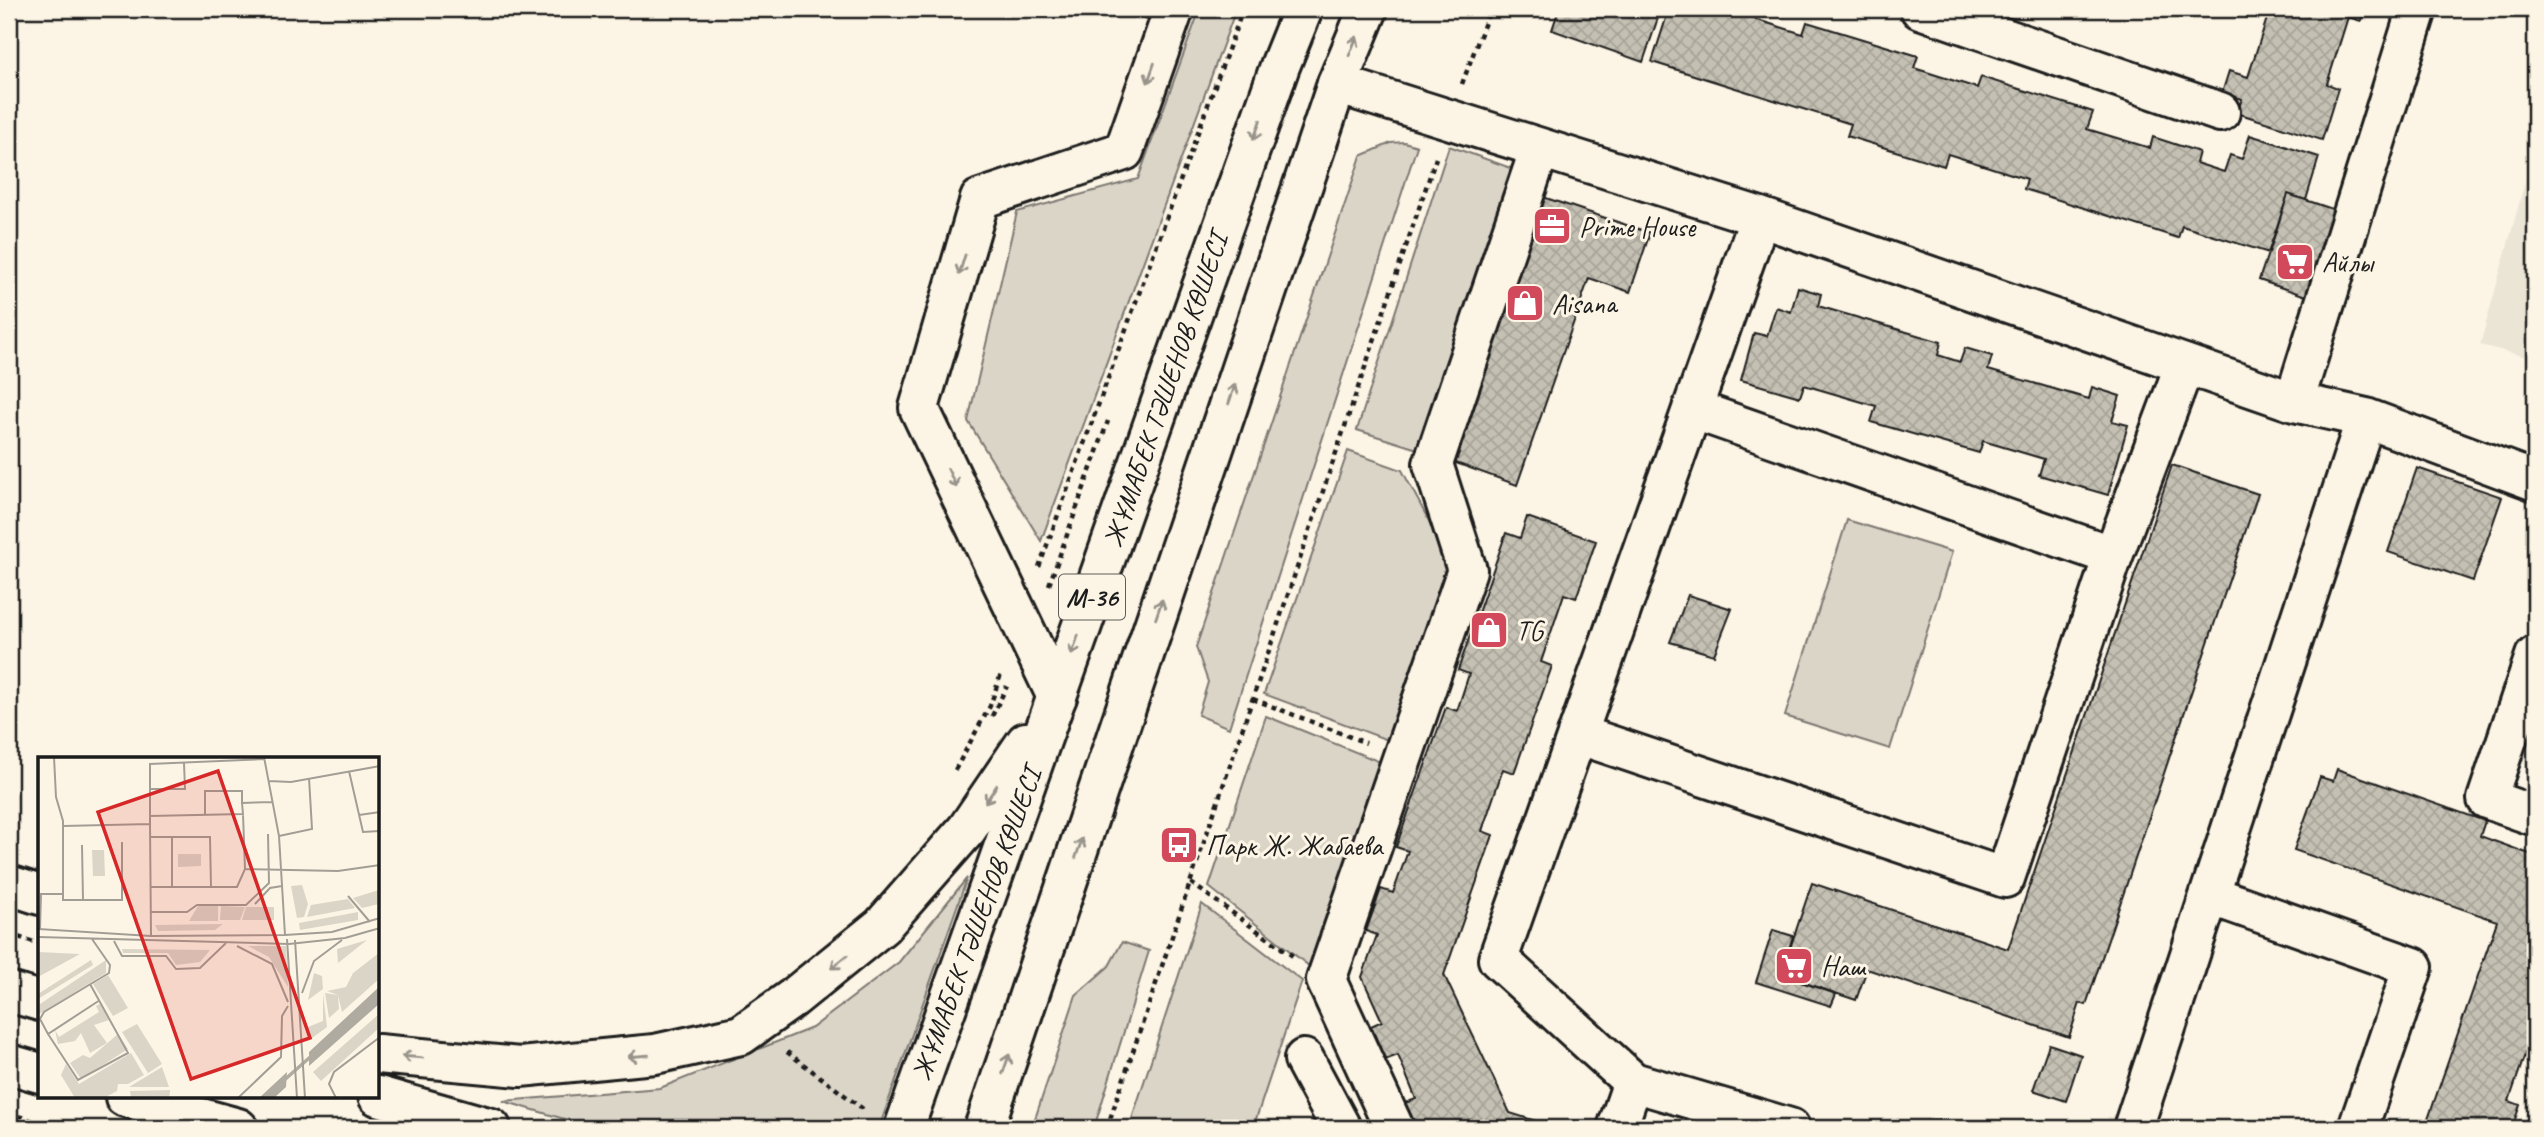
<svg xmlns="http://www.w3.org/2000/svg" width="2544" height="1137" font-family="Caveat,sans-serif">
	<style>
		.built { fill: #ebe5d6 }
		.grass { fill: #dbd5c8; stroke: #7c7872; stroke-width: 2 }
		.building { fill: url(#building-cross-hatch); stroke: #1c1c1c; stroke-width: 2 }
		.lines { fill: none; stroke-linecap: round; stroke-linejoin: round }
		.minor-casing { stroke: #1c1c1c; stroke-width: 44 }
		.major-casing { stroke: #1c1c1c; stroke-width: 44 }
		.path { stroke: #1c1c1c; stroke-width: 4.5; stroke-dasharray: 5 5; stroke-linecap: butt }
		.minor { stroke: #fcf5e5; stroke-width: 38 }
		.major { stroke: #fcf5e5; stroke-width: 38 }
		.oneway { stroke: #97938b }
		.labels { text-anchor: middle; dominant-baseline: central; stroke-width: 6; stroke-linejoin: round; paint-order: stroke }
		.shield { fill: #fcf5e5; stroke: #5f5d58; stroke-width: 2 }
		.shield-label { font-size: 26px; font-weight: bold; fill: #1c1c1c }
		.poi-label { font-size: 28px; fill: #1c1c1c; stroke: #fcf5e5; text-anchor: start }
		.street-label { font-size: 28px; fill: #1c1c1c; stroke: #fcf5e5 }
		.inset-river { fill: none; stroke: #b0aba1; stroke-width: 3.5 }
		.inset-road { fill: none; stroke: #a29e95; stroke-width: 2 }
		.view { fill: #d62828; fill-opacity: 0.15; stroke: #d62828; stroke-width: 3.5 }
		.inset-edge { fill: none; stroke: #1c1c1c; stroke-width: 3.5 }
	</style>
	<defs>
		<pattern id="building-cross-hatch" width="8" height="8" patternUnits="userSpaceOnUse" patternTransform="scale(1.75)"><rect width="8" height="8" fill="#c4c0b3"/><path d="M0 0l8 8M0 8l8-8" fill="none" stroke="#a8a499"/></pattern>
	</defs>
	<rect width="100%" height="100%" fill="#fcf5e5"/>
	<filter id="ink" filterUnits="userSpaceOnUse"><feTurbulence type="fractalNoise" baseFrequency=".0143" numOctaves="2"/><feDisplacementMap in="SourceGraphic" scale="14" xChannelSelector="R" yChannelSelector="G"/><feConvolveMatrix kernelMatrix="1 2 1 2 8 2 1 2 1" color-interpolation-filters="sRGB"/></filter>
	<g filter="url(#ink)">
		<path class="built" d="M2535,146V359L2480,345Z"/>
		<path class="grass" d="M1200,9H1236L1041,541L968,421L1017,212L1138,179Z
			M1404,142L1417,146L1229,728L1198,715L1208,682L1196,647L1361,156L1391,143Z
			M1449,146L1525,173L1427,452L1357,430Z
			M1348,451L1402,470L1456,572L1393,742L1264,694Z
			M1847,520L1952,552L1890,749L1785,716Z
			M1266,716L1383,763L1309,966L1209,887Z
			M967,878L879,1128H595L503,1101L660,1088L812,1028L899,962Z
			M1202,904L1302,981L1253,1128H1129Z
			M1122,942L1149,951L1094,1128H1032L1076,995L1109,966Z"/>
		<path class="building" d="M1124,9H1169L1162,25Z
			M1559,9H1661L1643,62L1552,30Z
			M1669,9H1740L1738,14L1803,34L1807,22L1918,56L1914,68L1977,88L1981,77L2093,112L2087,129L2150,148L2153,137L2199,152L2196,163L2224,172L2230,155L2242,159L2250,135L2319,157L2306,200L2288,194L2269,253L2182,226L2178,238L2024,189L2027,179L1948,154L1944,166L1847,136L1851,124L1652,62Z
			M2270,9H2365L2361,21L2348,17L2327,84L2338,88L2322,140L2237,113L2242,99L2222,93L2229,71L2248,77Z
			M2288,194L2338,211L2309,297L2259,280Z
			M1543,197L1650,233L1630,292L1589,278L1517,485L1450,461Z
			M1798,287L1821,294L1818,306L1941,342L1938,355L1960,362L1965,348L1992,356L1988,370L2089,399L2092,387L2120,396L2112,421L2128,425L2108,495L2039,475L2044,459L1983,441L1979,453L1871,422L1876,406L1804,385L1800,397L1741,380L1754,333L1767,336L1776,307L1791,312Z
			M2172,465L2258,494L2086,1005L2080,1003L2069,1037L1867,969L1856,1000L1781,975L1812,883L2008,949Z
			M2417,468L2502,497L2473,581L2388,552Z
			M1527,517L1596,541L1576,598L1564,594L1541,662L1552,666L1514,773L1503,769L1482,831L1493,835L1444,975L1510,1113L1558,1128H1417L1405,1103L1416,1099L1398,1055L1385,1060L1371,1026L1382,1021L1362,977L1377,935L1366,931L1381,889L1393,893L1408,851L1396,847L1446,707L1457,711L1469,674L1458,670L1506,533L1520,538Z
			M1688,595L1732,609L1714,655L1670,642Z
			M2337,769L2485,821L2480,836L2535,856V1035L2532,1034L2509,1101L2520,1105L2512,1128H2425L2497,921L2294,850L2320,777L2333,781Z
			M1773,930L1793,936L1781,975L1836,994L1831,1006L1756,982Z
			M2049,1044L2081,1055L2066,1101L2033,1090Z"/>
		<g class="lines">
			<g class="minor-casing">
				<path id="minor" d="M1920,9L2220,112
					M1337,84L1760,217L2294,402L2417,9
					M2294,402L2366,418L2535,481
					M1692,409L2113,556L2185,364
					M2535,656L2487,799L2535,816
					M1057,697L919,408L980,199L1124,151L1174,9
					M1577,734L2005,878L2113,556
					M9,885L40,895
					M2210,895L2413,967L2358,1128
					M1304,1059L1341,1128
					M1633,1082L1790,1128
					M1394,1128L1326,980L1467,570L1433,464L1540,148
					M1617,1128L1633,1082L1498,959L1760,217
					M2133,1128L2366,418"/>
			</g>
			<g class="major-casing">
				<path id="major" d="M9,992L40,1001
					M378,1054L520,1067L655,1054L741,1035L793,998L882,926L967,829L1026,742
					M9,1064L40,1073
					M378,1096L491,1128
					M125,1097L238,1128
					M904,1128L1280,66L1303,9
					M984,1128L1337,84L1368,9"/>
			</g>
			<path class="path" d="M1462,84L1490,9
				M1039,567L1243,9
				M1049,585L1108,421
				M1253,699L1366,743
				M992,716L1007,686
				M955,770L990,706L1001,674
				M1191,883L1294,957
				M9,934L40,944
				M787,1052L867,1112
				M9,1113L56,1128
				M1107,1128L1436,158"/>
			<use href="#minor" class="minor"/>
			<use href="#major" class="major"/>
		</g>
		<defs><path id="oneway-shaft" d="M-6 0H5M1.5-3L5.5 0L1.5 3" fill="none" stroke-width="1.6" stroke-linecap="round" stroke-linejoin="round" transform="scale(1.75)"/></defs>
		<g class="oneway">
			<use href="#oneway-shaft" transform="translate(1353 46) rotate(-68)"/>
			<use href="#oneway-shaft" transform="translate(1151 73) rotate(109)"/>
			<use href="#oneway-shaft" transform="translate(1257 130) rotate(109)"/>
			<use href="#oneway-shaft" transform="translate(962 265) rotate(107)"/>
			<use href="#oneway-shaft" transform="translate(1232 394) rotate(-71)"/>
			<use href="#oneway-shaft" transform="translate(952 478) rotate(65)"/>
			<use href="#oneway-shaft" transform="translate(1159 609) rotate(-71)"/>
			<use href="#oneway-shaft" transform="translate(1075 645) rotate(109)"/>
			<use href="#oneway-shaft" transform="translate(991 794) rotate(124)"/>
			<use href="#oneway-shaft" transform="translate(1079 848) rotate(-71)"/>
			<use href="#oneway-shaft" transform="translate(839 962) rotate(141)"/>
			<use href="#oneway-shaft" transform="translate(638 1056) rotate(175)"/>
			<use href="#oneway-shaft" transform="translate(412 1057) rotate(-175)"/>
			<use href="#oneway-shaft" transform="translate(1006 1064) rotate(-71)"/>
		</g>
	</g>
	<defs>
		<g id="office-square" transform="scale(2.0125)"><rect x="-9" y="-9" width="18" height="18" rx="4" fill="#d1495b" stroke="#fcf5e5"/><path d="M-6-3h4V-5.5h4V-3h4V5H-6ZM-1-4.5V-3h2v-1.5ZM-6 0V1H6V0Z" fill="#fff"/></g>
		<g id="supermarket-square" transform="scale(2.0125)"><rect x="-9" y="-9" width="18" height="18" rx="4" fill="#d1495b" stroke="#fcf5e5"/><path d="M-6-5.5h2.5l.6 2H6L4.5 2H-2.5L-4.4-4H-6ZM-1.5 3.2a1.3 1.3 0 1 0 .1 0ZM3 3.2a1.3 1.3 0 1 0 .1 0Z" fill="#fff"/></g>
		<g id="shop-square" transform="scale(2.0125)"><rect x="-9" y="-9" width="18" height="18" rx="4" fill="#d1495b" stroke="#fcf5e5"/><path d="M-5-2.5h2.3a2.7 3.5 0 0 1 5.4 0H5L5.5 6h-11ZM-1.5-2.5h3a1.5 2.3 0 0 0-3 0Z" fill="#fff"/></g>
		<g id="bus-square" transform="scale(2.0125)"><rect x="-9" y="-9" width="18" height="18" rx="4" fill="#d1495b" stroke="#fcf5e5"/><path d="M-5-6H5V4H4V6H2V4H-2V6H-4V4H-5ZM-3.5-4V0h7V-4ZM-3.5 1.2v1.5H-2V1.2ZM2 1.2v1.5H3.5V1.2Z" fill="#fff"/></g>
	</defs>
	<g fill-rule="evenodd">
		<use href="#office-square" x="1552" y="226"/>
		<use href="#supermarket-square" x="2295" y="262"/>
		<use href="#shop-square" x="1525" y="303"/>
		<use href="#shop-square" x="1489" y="630"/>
		<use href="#bus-square" x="1179" y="845"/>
		<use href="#supermarket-square" x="1794" y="966"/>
	</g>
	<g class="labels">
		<rect class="shield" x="1059" y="574.5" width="66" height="45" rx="5"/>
		<g class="shield-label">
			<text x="1092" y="597">M-36</text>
		</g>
		<g class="poi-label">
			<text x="1579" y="226">Prime House</text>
			<text x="2322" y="262">Айлы</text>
			<text x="1552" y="303">Aisana</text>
			<text x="1516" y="630">TG</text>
			<text x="1206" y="845">Парк Ж. Жабаева</text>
			<text x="1821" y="966">Наш</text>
		</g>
		<g class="street-label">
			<text transform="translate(1165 390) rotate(-71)">ЖҰМАБЕК ТӘШЕНОВ КӨШЕСІ</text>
			<text transform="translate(976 924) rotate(-70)">ЖҰМАБЕК ТӘШЕНОВ КӨШЕСІ</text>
		</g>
	</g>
	<g transform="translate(38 757)">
		<rect width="341" height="341" fill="#fcf5e5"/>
		<path d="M54,93H66L67,119H55ZM140,97H163V109L140,110ZM264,128L270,147L266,160L259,161L253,129ZM341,133V147L324,151L315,141ZM310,142L317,151L269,160L273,148ZM160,149H180V164H151ZM183,149L207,150L202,163H182ZM208,150H236V163H204ZM320,155V163L262,173L261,166ZM185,167L177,173L120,174L117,168ZM210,189H248L250,230L231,200ZM84,192L172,193L162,205L138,208L130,196H85ZM68,203V216L0,258L2,247ZM70,218L90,251L75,259L55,227ZM62,247L71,263L56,268L69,286L52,296L43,276L37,284L20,287L17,273L21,280L61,255L58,249ZM99,267L124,307L110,316L84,275ZM80,277L90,292L43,322L32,306L45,298L52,301ZM93,296L106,318L90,327H80L79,334L66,341H37L23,318L28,307L41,327ZM124,310L131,330H91ZM92,334L132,333V335L131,341H93Z" fill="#dbd5c8"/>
		<path d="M329,183L300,206L299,192ZM0,195L42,197L0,220ZM341,196V222L304,255L300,238L301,252L291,261L287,236L300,238L289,234L308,230L315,216ZM53,203L55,208L0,242V237ZM276,216L284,219L285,232L270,243ZM285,236L289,270L270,284V270L285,264ZM341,257V271L283,324L275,315Z" fill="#dbd5c8"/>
		<path d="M341,230V247L271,309V295ZM249,315L248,330L236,341H221Z" fill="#b0aba1"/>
		<path class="inset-river" d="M226,341L279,294"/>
		<path class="inset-road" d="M226,0L241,79L247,178M311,14L325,75L342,74M231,24L253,25L342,9M112,32H147L146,6M205,57L207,112M167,58V34H204V46M321,58L342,55M111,59L205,57L204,46L235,45M112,67V7L227,2M25,69L112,67L113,179M241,79L274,72L271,21M112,80H134V130M134,80H172L173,130M44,88L45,143M112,130H199L207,112L300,114L342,108M25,137V143H84V85M310,139L332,165M217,147L232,131L244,129M112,155H149L159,148H208L231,126L230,77M0,172L113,179L247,178L294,175L342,161M2,173L3,137H25V64L18,40L16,0M0,180L251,187L307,181L342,171M54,182L72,208L71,216L6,255L2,262L10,277L62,243M249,182L259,341M257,183L267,341M76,184L84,199H128L138,212L162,211L188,186M199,189L234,207L250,245M264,236L276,204L304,183M10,277L40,323L90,296L52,227M200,341L243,300L244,259L250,249M298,341L291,327L296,315L342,280"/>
		<path class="view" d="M180,14L272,281L153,322L60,55Z"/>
		<rect width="341" height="341" class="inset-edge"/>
	</g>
	<rect width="2544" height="1137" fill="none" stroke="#fcf5e5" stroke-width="35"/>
	<rect x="18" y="18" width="2509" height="1102" fill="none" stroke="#1c1c1c" stroke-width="2.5" filter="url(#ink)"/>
</svg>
